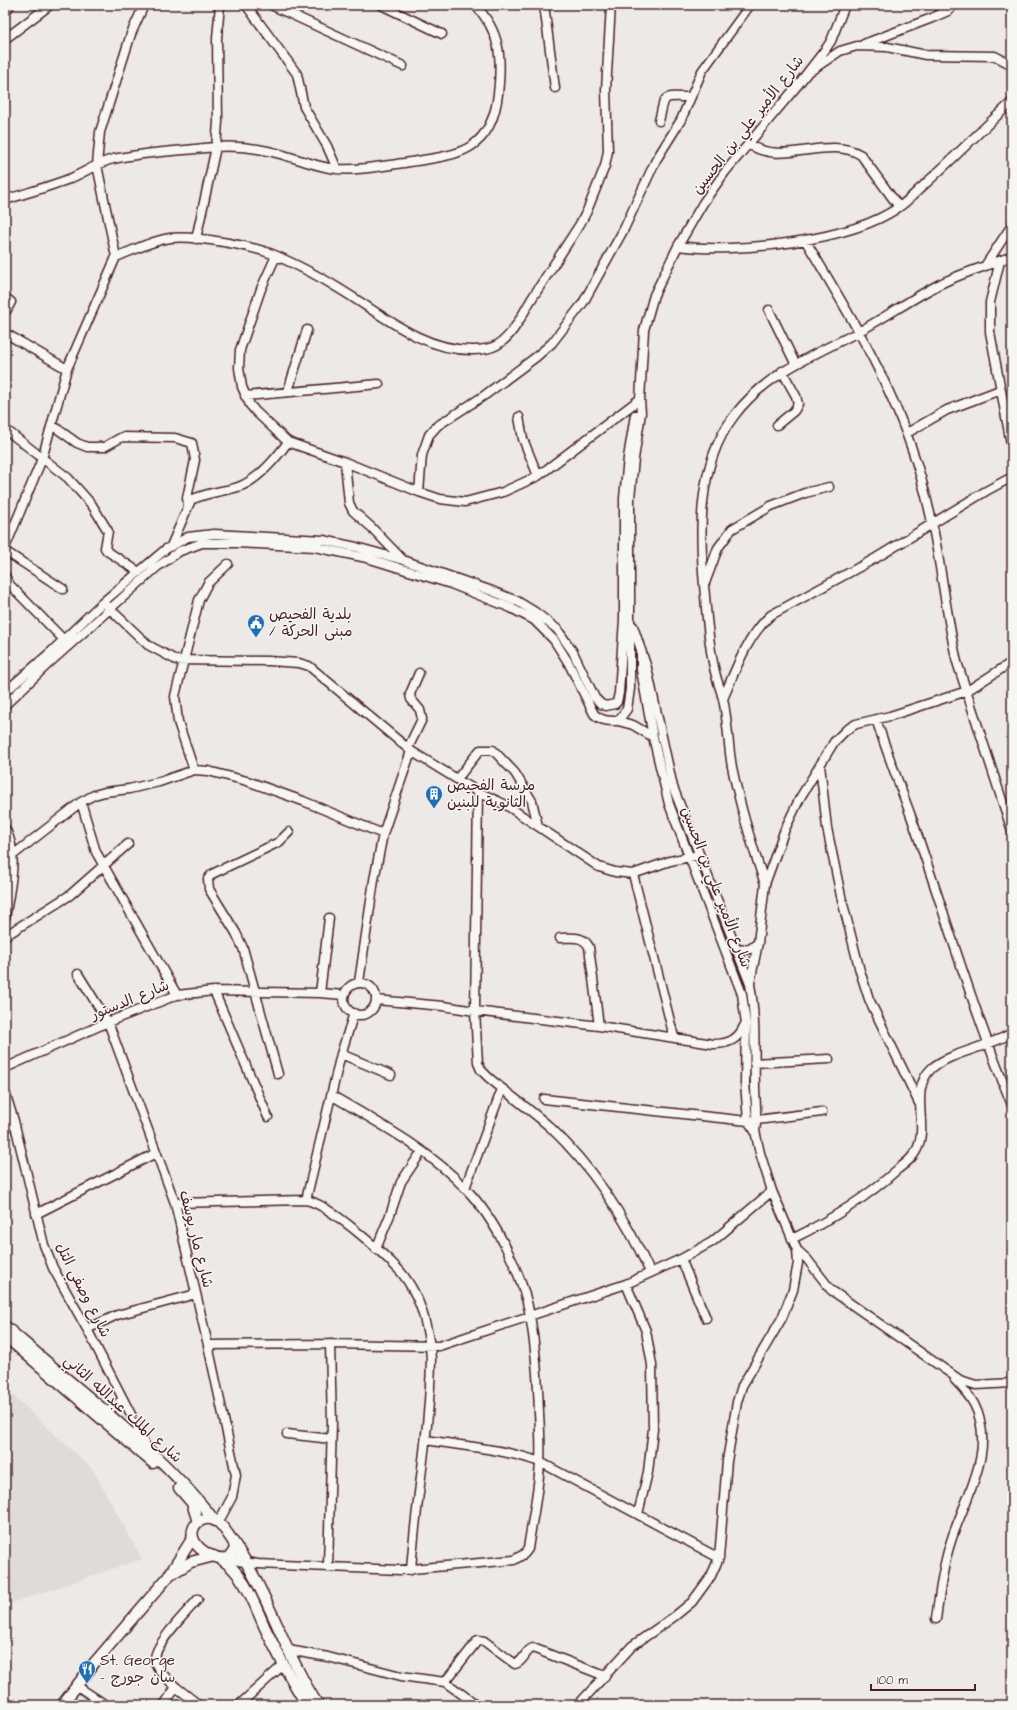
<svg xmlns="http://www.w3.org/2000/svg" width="1017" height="1710" font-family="'Architects Daughter','Playpen Sans Arabic',sans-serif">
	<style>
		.built { fill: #e0dad8 }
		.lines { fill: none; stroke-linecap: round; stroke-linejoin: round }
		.minor-casing { stroke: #4a1f2b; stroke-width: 11 }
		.major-casing { stroke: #4a1f2b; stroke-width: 13 }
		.minor { stroke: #f6f6f2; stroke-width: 8 }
		.major { stroke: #f6f6f2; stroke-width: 10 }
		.labels { text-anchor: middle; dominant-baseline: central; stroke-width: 3; stroke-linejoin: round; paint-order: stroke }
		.street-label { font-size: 15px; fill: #4a1f2b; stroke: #f6f6f2 }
		.poi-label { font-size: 15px; fill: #4a1f2b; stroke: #f6f6f2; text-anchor: start }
	</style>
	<rect width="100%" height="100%" fill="#ece9e6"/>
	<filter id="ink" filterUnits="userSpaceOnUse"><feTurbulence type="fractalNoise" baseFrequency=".025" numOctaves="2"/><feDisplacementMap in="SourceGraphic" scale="8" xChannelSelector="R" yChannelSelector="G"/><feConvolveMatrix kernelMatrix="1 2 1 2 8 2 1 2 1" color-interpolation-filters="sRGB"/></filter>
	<g filter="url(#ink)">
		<path class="built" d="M5,1388L93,1470L142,1559L5,1605Z"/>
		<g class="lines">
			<g class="minor-casing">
				<path id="minor" d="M246,5L297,74L304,107L327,146L337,169
					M271,5L403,66
					M381,5L442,34
					M544,5L555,88
					M936,5L948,11
					M5,13L10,5
					M5,39L50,5
					M864,44L932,18L948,11L954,5
					M812,70L840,51L857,46L887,47L926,55L995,56L1012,65
					M659,121C666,93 661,97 690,97
					M749,144C781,167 828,135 861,155L899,207
					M5,200C26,193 48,187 69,179C84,173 97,163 113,159C146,152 181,151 214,147C240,145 266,149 290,157C305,161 321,168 337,169C358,171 382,166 404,163C454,155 491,155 498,94C502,58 501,32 475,5
					M196,239L216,147L218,122L217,38L220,5
					M805,240C851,316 897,392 921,478C939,539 943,601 957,662L1012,831
					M678,246C735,254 852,241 899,207C908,201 916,192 924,185C954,158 982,129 1012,102
					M276,256L261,289L240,350L239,368L242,387L250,405L256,412L288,442L345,462L419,492L440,499L465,502L503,492L538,476L640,399
					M116,257L97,165L100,132L131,34L144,5
					M1000,261L990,302V332L1012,449
					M985,266L1012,225
					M5,297L11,302L5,313
					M769,310L795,363
					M5,333L67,369
					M288,391L307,330
					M245,396L379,384
					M519,417L523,439L538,476
					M52,425L77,443L87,447H104L122,437L175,438L192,443L195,460L187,498L188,505
					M777,425L794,411L798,404L796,396L782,371
					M5,429L68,478L92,505L108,531L105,548L107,551L139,572
					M907,433L947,410L1000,390
					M345,462L349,503L353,511L371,527L402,559
					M419,492L422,455L429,435L437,426L485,395L536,357L552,343L583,303L624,229L656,160L681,120L702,71L750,5
					M171,546L191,500C208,492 221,492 238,487C257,481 277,457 288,442
					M5,548L42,459L67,369L116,257C134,250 151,241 170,238C194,235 254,246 277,256C297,265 319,276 338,288C380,313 422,351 473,350C482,350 490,349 497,345C512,337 522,315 531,300C547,275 564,249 580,224L587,211L605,166L608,151L606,90L611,5
					M5,551L63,589
					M5,576L9,584L64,640
					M705,583L718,548L732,529L771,506L805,493L829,487
					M108,607L148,645L176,660L269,661L299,663L309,666L411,751L478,792L506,805L599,867L615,872L633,874L670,861L699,855
					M633,626L647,668L673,787L750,984C756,1018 754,1051 755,1085C755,1101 758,1116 755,1131
					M5,692L52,651L102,603L166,549L188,537L214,534L323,540L356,547L403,560L492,591L517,601L535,612L557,629L573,652L595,698L601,704L606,706L615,704L617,702L619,693L624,619V498L628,458L635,415
					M723,699C735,671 747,636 771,615L876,558L986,491L1012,477
					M5,705L47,665L157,567L180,551L202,543H237L315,547L367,558L451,584L511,608L534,620L554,640L568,662L594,714C601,721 608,721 618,721L627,709L630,689V498L634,459L641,413L640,400L644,330L654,295L678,246L703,203L725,172L797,86L825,50L831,41L845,5
					M876,719C887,753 900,786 912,819C945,915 974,1012 1012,1105
					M618,721L633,725L653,737
					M408,748L422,719L420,710L411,699L410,694L419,673
					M820,765L827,828L841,896L860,971L869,999L919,1103
					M194,770L178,722L175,696L199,600L208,583L228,564
					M457,779L480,750H493L515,773L532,801L538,826
					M478,792L475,1011L478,1063L481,1070L488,1077C508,1094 531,1110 551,1128C594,1169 626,1219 650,1272
					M81,802L96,852L177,995
					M5,828C20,855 9,890 5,919
					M13,855L81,802L94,795L105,792L129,789L159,782L194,770L208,771L247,781L303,801L383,834
					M633,874L674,1037
					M765,884C752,846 740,806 732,767C728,745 728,721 723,699C721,690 717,681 715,672C709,647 707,621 705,596C699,536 696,466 734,416C766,373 815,355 860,331C887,316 913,298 940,284C964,272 988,266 1012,256
					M5,936L70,895L128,844
					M560,938C572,938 583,935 589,947L599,1026
					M737,950L750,949L758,943
					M78,974L108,1022L175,1203L208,1345L236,1475L232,1497L218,1523
					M359,982L374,880L383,834L411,751
					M750,983L758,943L765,884L785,829L800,798L834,742L846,730L856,724L890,716L967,691L1012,662
					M344 999a16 16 0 1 1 32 0a16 16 0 1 1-32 0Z
					M214,991L268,1117
					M320,993L329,918
					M376,1000L443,1006L475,1011L599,1026L713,1044C728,1044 738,1040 744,1026
					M341,1054L391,1075
					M754,1063L829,1059
					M5,1068L108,1022L177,995L214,991L320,993L344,995
					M278,1074L243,948L236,933L209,889L208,879L212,874L279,842L289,832
					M5,1092L14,1121L44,1245L53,1268L87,1329L138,1428L145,1446
					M544,1099L748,1121L822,1112
					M5,1128L14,1121
					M465,1188L502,1089
					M306,1200L341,1054L354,1013
					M175,1203L306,1200C329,1204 383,1253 400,1271C406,1278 411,1286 415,1294C424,1311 430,1340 431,1359C430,1430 416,1499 411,1570
					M36,1214L156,1153
					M792,1239C831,1220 866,1198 898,1169C906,1163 914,1157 918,1147C928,1122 909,1089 932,1068C949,1053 989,1047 1012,1033
					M376,1249L390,1215L401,1182L422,1151
					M797,1250L807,1259L831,1290L960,1380L976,1385L1012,1383
					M681,1259L706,1318
					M626,1284L646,1331L652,1365L653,1429L648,1472L638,1514
					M87,1329L117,1315L196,1294
					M208,1345L330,1344L439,1346L626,1284L681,1259L712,1242L772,1191
					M107,1412L123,1399
					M287,1434L331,1439
					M426,1440C464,1446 504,1449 540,1462L719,1558
					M226,1559L258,1564L400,1570L514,1560L524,1554L528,1549C532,1520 539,1490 540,1462C541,1445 540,1429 539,1413C538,1381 536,1348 530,1316C523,1275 495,1218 465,1188C427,1148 378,1123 331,1095
					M328,1567L332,1423L330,1344
					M936,1619C940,1592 943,1564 952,1538C966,1496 997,1449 974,1404C969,1395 962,1387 955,1380
					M288,1650L328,1657L401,1676L445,1682L477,1705
					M445,1682L478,1640L484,1641L515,1664C524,1662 525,1650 533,1648L605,1676
					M77,1686L106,1705
					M176,1687C169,1680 157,1671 155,1661C152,1646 188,1611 198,1599
					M164,1705L176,1687L199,1705
					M239,1705L283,1665
					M578,1705L632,1646L675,1616L692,1602L711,1576L719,1558L727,1461L737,1402L742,1386L782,1318L793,1290L798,1263L797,1250L772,1191L760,1153L755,1131L748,1121L745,1083L746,1024L742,994L669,804L653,737L641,670V653"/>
			</g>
			<g class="major-casing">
				<path id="major" d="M5,1326C17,1337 30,1347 42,1358C102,1409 166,1458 215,1521
					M5,1336L153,1463
					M179,1488L192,1503L198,1522
					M234,1544L235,1549L230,1557C223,1560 217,1558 210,1555C177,1539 197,1509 218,1522C224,1526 241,1554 246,1562C273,1608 288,1659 318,1705
					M221,1559C245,1574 254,1604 266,1630C279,1656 291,1681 307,1705
					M173,1573L191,1562L214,1556
					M62,1705L95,1662L168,1577L192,1539"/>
			</g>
			<use href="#minor" class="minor"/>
			<use href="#major" class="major"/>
		</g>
	</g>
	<defs>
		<g id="civic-pin" transform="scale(0.9)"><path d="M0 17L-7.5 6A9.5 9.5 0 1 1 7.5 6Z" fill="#1f6fb2" stroke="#f6f6f2"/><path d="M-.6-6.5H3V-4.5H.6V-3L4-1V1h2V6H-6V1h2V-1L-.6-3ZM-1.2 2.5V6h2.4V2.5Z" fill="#fff"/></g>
		<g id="building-pin" transform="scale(0.9)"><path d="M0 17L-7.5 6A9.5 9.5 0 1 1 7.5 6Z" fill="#1f6fb2" stroke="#f6f6f2"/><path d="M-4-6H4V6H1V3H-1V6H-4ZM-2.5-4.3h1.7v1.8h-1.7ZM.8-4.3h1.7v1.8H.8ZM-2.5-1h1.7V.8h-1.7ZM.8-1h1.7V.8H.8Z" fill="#fff"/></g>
		<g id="restaurant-pin" transform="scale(0.9)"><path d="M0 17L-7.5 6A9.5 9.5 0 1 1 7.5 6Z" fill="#1f6fb2" stroke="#f6f6f2"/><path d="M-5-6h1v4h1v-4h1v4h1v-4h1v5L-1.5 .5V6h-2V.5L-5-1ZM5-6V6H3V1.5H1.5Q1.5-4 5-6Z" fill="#fff"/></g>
	</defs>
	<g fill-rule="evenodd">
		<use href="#civic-pin" x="256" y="623"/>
		<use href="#building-pin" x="434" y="794"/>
		<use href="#restaurant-pin" x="87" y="1669"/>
	</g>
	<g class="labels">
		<g class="street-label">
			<text transform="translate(748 125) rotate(-52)">شارع الأمير علي بن الحسين</text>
			<text transform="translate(716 887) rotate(69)">شارع الأمير علي بن الحسين</text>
			<text transform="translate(130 1000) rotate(-22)">شارع الدستور</text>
			<text transform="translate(196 1239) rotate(76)">شارع مار يوسف</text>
			<text transform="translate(83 1290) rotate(63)">شارع وصفي التل</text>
			<text transform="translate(123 1409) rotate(42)">شارع الملك عبدالله الثاني</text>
		</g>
		<g class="poi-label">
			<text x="269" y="614">بلدية الفحيص<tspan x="269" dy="17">/ مبنى الحركة</tspan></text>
			<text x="447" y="785">مرسة الفحيص<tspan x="447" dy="17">الثانوية للبنين</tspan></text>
			<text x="100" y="1660">St. George<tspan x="100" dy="17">- سان جورج</tspan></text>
		</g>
	</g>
	<rect width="1017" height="1710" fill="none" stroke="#f6f6f2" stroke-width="20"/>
	<rect x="10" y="10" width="997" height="1690" fill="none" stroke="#4a1f2b" stroke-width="1.5" filter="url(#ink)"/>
	<path d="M871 1684v6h104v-6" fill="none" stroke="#4a1f2b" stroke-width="2"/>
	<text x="877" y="1684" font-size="12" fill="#4a1f2b" stroke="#f6f6f2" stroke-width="3" paint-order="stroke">100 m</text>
</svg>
